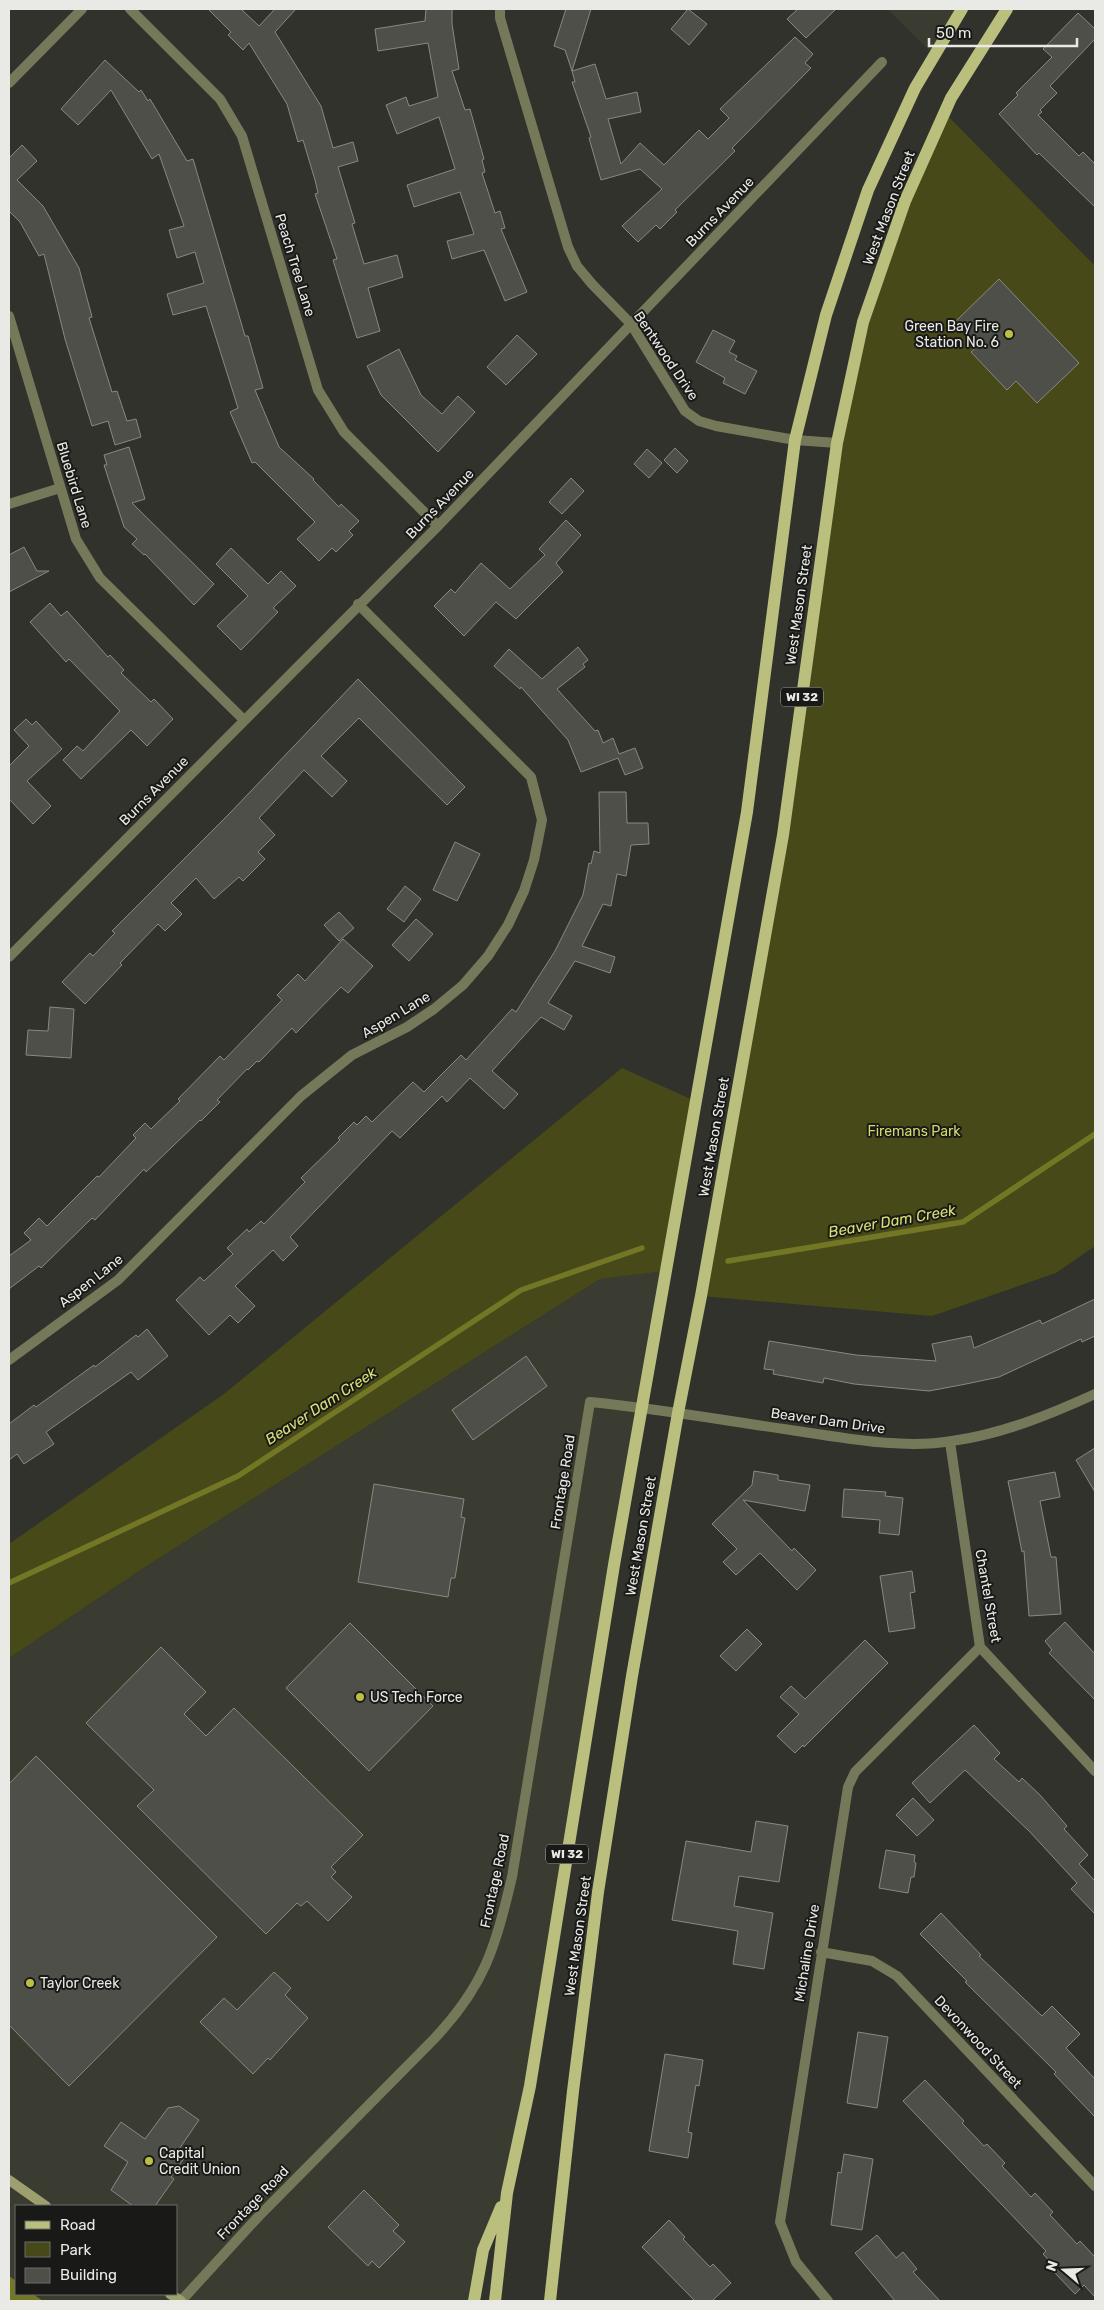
<svg xmlns="http://www.w3.org/2000/svg" width="1104" height="2310" font-family="Rubik,sans-serif">
	<style>
		.built { fill: #3b3c31; fill-rule: evenodd }
		.green { fill: #474a18 }
		.water { fill: #737625 }
		.lines { fill: none; stroke-linecap: round; stroke-linejoin: round }
		.stream { stroke: #737625; stroke-width: 5.5 }
		.building { fill: #4e4f49; stroke: #888983 }
		.street { stroke: #767959; stroke-width: 10 }
		.secondary { stroke: #9da06e; stroke-width: 10 }
		.primary { stroke: #bbbf7d; stroke-width: 12 }
		.poi-dot { fill: #bbc045; stroke: #191917; stroke-width: 2 }
		.labels { text-anchor: middle; dominant-baseline: central; stroke-width: 4; stroke-linejoin: round; paint-order: stroke }
		.shield { fill: #191917; stroke: #ababa8; stroke-width: 1 }
		.shield-label { font-size: 12px; font-weight: bold; fill: #e9e9e6 }
		.street-label { font-size: 14px; fill: #e9e9e6; stroke: #191917 }
		.poi-label { font-size: 14px; fill: #e9e9e6; stroke: #191917; text-anchor: start }
		.park-label { font-size: 14px; fill: #d4d96c; stroke: #191917 }
		.water-label { font-size: 15px; font-style: italic; fill: #dae073; stroke: #191917 }
	</style>
	<rect width="100%" height="100%" fill="#31322c"/>
	<path class="built" d="M887,9H962L934,55Z
		M665,1271L530,2086L474,2301H9V1658L148,1565L600,1279ZM16,2206H176V2294H16Z"/>
	<path class="green" d="M945,113L1094,265L1095,264V1246L1056,1273L932,1316L701,1296L783,835L837,443L863,322Z
		M622,1068L695,1101L665,1271L600,1279L148,1565L9,1658V1544L224,1394Z"/>
	<path class="water" d="M9,2276L16,2281V2294H33L43,2301H9Z"/>
	<g class="lines">
		<path class="stream" d="M728,1261L963,1222L1095,1134
			M9,1583L238,1476L521,1290L642,1248"/>
	</g>
	<path class="building" d="M208,9H241L259,26L275,9H296L275,32L321,106L333,148L353,142L358,161L338,167L355,223L352,224L364,264L397,255L403,277L368,288L380,331L357,338L333,260L337,259L315,194L318,193L315,180L303,140L298,142L287,104L249,43L243,50L228,35L231,32Z
		M426,9H452V24L459,69L452,71L465,110L470,109L475,127L484,159L482,160L485,172L482,173L495,213L500,211L505,228L501,229L527,292L505,301L484,250L452,259L447,241L474,234L460,192L414,207L407,185L455,169L439,117L397,134L386,105L406,97L409,106L438,97L428,43L378,51L375,29L425,21Z
		M566,9H591L572,71L565,50L554,46Z
		M688,9L707,24L689,45L671,29Z
		M798,9H836L806,38L787,19Z
		M1078,13L1095,29V39L1050,86L1057,93L1040,110L1042,112L1038,115L1079,156L1083,152L1095,164V207L1039,153L1037,155L999,114L1018,95L1016,93L1052,57L1043,49Z
		M795,37L813,54L805,63L811,68L732,148L735,151L675,210L677,212L660,229L656,225L638,242L622,226L662,189L640,169L601,180L589,138L591,137L572,82H575L572,71L595,64L606,99L637,92L641,112L608,119L621,164L640,143L664,165L699,130L708,139L729,118L720,109Z
		M105,60L139,92L141,90L148,101L150,99L187,161L193,159L245,336H248L263,388L255,390L279,447L314,479L313,480L339,507L341,504L359,521L349,531L353,535L336,552L332,548L319,561L297,539L315,522L255,462L252,463L230,412L238,408L206,306L173,315L167,294L204,283L195,252L177,258L169,230L184,226L159,154L152,159L111,90L78,125L61,109Z
		M22,145L37,161L17,180L43,206L79,268L92,317L89,318L112,392L117,391L127,421L136,419L141,437L115,445L108,421L92,426L65,339L44,254L39,256L20,222L9,211V158Z
		M999,279L1079,363L1037,403L1016,381L1007,390L971,352L978,346L955,322Z
		M713,330L735,341L729,352L737,356L735,360L757,371L745,394L723,383L725,378L696,362Z
		M517,335L537,354L506,385L487,367Z
		M399,349L421,395L442,414L458,396L475,412L438,452L381,395L367,366Z
		M129,447L145,499L132,503L214,584L194,605L145,554L144,555L132,544L137,539L124,527L104,465H107L104,455Z
		M675,448L688,461L677,473L664,460Z
		M647,449L662,463L649,478L634,464Z
		M571,478L584,491L562,514L549,502Z
		M566,520L581,535L556,563L563,572L516,619L496,602L464,636L434,606L451,589L455,593L481,563L510,589L545,555L539,549Z
		M24,547L37,571H49L9,592V555Z
		M231,548L268,584L281,571L296,586L273,608L278,612L241,650L217,626L248,596L216,564Z
		M50,603L61,616L67,611L108,657L110,655L124,670L121,673L151,702L154,699L173,719L147,746L131,730L81,779L63,760L77,746L83,751L120,711L69,659L66,662L30,622Z
		M578,647L588,660L583,664L585,667L557,689L595,731L598,730L603,743L613,738L619,754L635,748L643,768L625,775L618,758L581,772L568,740L521,687L520,689L494,666L509,649L542,679Z
		M358,679L465,787L447,805L359,718L321,756L347,781L332,797L304,770L259,818L275,835L258,852L265,859L243,881L239,877L214,899L196,878L171,903L182,914L165,931L158,924L120,963L122,965L85,1004L62,982L90,953L93,956L115,933L112,931L229,814Z
		M26,719L32,725L36,721L62,749L27,781L51,806L33,824L9,799V766L29,746L14,730Z
		M599,792H626L627,823H648L649,844L631,845L626,876L617,874L611,906L603,904L582,946L615,957L610,973L575,961L548,1003L572,1016L564,1030L541,1017L492,1071L518,1094L504,1109L470,1078L447,1102L442,1096L400,1138L392,1131L290,1237L298,1246L283,1261L273,1250L235,1286L255,1306L238,1323L230,1315L209,1335L176,1300L200,1277L204,1281L233,1254L227,1248L247,1229L249,1232L261,1221L264,1224L305,1182L301,1178L340,1140L338,1138L354,1122L357,1125L366,1116L372,1122L413,1082L424,1092L461,1055L466,1060L512,1009L516,1012L555,951L583,895L589,863L591,864L594,851L600,853Z
		M455,842L480,854L457,901L433,890Z
		M405,886L421,899L404,922L387,909Z
		M339,912L354,928L339,941L324,925Z
		M416,919L433,934L409,961L392,945Z
		M343,939L373,966L348,993L341,987L296,1033L292,1028L259,1062L257,1061L248,1070L247,1069L217,1100L220,1102L201,1121L200,1120L146,1172L144,1169L95,1220L92,1218L41,1268L39,1266L9,1289V1256L31,1240L24,1233L39,1218L47,1226L97,1176L99,1177L136,1138L133,1135L145,1123L151,1129L180,1101L178,1099L220,1056L224,1060L282,1000L277,995L298,974L305,981Z
		M50,1007L74,1009L71,1058L26,1055L28,1030L48,1031Z
		M1095,1299V1336L1082,1342L1081,1339L999,1377L966,1384L929,1391L854,1384L824,1378L823,1383L773,1374L774,1370L764,1369L769,1341L856,1355L936,1361L932,1344L971,1336L974,1348L1040,1320L1042,1324Z
		M147,1329L168,1356L138,1380L131,1372L46,1432L54,1444L24,1464L17,1454L9,1460V1424L34,1405L36,1407L94,1365L95,1367L136,1335L138,1337Z
		M526,1356L547,1386L473,1440L452,1410Z
		M1095,1448V1492L1076,1460Z
		M754,1471L778,1475V1480L810,1485L805,1511L743,1500L792,1551L794,1548L816,1570L797,1590L760,1553L736,1575L723,1562L737,1549L712,1524L752,1485Z
		M1055,1472L1060,1497L1040,1501L1051,1557H1056L1061,1614L1029,1616L1024,1551L1022,1552L1008,1481Z
		M374,1484L464,1499L461,1517L465,1518L462,1535L455,1578H451L448,1597L358,1582Z
		M844,1489L886,1492L885,1496L903,1498L899,1535L879,1533L880,1520L842,1517Z
		M912,1571L915,1592L910,1593L915,1628L889,1632L880,1576Z
		M1065,1622L1095,1654V1700L1049,1653L1052,1650L1045,1641Z
		M350,1623L433,1706L369,1771L286,1688Z
		M747,1629L762,1644L736,1671L720,1656Z
		M865,1640L888,1663L804,1747L803,1745L795,1753L777,1736L799,1714L780,1697L791,1686L805,1699Z
		M161,1647L206,1692L184,1714L206,1736L234,1708L363,1835L331,1867L336,1872L331,1877L352,1897L328,1921L307,1901L301,1906L297,1903L266,1934L137,1806L154,1790L86,1723Z
		M974,1725L1000,1753L994,1759L1019,1782L1022,1778L1040,1795L1067,1826L1064,1829L1088,1855L1079,1864L1095,1881V1914L1071,1889L1077,1883L1030,1832L965,1770L930,1803L912,1783Z
		M36,1756L217,1937L69,2086L9,2025V1784Z
		M913,1798L934,1820L917,1836L896,1815Z
		M756,1821L788,1826L779,1882L739,1876L734,1906L773,1913L764,1969L733,1964L738,1931L672,1920L686,1841L751,1852Z
		M886,1850L915,1855L914,1862L916,1863L914,1877H911L908,1893L879,1888Z
		M941,1913L981,1955L979,1956L1042,2016L1052,2006L1080,2034L1066,2048L1095,2079V2117L1054,2074L1056,2072L965,1982L967,1981L920,1934Z
		M274,1972L291,1988L285,1995L308,2018L270,2060L268,2058L253,2074L200,2022L224,1998L237,2010Z
		M858,2032L888,2037L877,2108L847,2103Z
		M665,2054L703,2060L699,2086L696,2085L688,2132L692,2133L688,2158L649,2151Z
		M925,2080L964,2121L962,2123L984,2146L987,2144L1005,2163L1002,2166L1031,2197L1035,2193L1053,2212L1050,2215L1077,2244L1080,2241L1095,2257V2297L1084,2285L1075,2294L1055,2273L1058,2270L1043,2254L1046,2251L903,2101Z
		M179,2106L199,2120L177,2152L185,2157L171,2177L174,2179L155,2206H133L111,2190L128,2162L104,2146L121,2122L145,2139L168,2108Z
		M844,2154L873,2159L862,2230L831,2225L838,2172L841,2173Z
		M364,2190L399,2225L393,2231L405,2242L379,2268L372,2261L368,2266L328,2227Z
		M669,2220L685,2237L683,2239L710,2267L713,2264L731,2283L712,2301H695L642,2247Z
		M877,2235L896,2258L903,2252L917,2269L913,2272L940,2301H895L855,2253Z"/>
	<g class="lines">
		<path class="street" d="M130,9L220,99L242,136L318,390L344,432L438,526
			M500,9V18L568,247L577,266L592,284L631,324L685,411L699,421L716,426L795,440L837,443
			M9,83L82,9
			M9,316L76,539L100,578L244,720
			M9,504L60,488
			M9,957L438,526L882,62
			M9,1360L118,1280L301,1096L352,1055L407,1027L434,1009L463,985L488,956L508,925L524,891L534,860L542,820L531,777L358,604
			M950,1442L980,1647L1095,1771
			M821,1952L872,1961L897,1976L1095,2186
			M181,2301L258,2217L434,2039C485,1985 495,1948 512,1877L590,1402C662,1409 733,1422 804,1432C851,1439 905,1449 952,1441C1002,1434 1049,1415 1095,1394
			M828,2301L796,2262L780,2222L848,1787L855,1772L980,1647"/>
		<path class="secondary" d="M9,2180L46,2206
			M170,2294L181,2301"/>
		<path class="primary" d="M474,2301L483,2250L501,2207
			M495,2301L507,2193L530,2086L614,1565L747,812L795,440L826,315L868,190L915,88L962,9
			M550,2301L573,2091L598,1892L632,1676L678,1413L701,1296L783,835L837,443L863,322L905,201L951,98L1007,9"/>
	</g>
	<g class="poi-dot">
		<circle cx="1009" cy="334" r="5"/>
		<circle cx="360" cy="1697" r="5"/>
		<circle cx="30" cy="1983" r="5"/>
		<circle cx="149" cy="2161" r="5"/>
	</g>
	<g class="labels">
		<g class="shield">
			<rect x="781" y="687.5" width="42" height="19" rx="4"/>
			<rect x="546" y="1844.5" width="42" height="19" rx="4"/>
		</g>
		<g class="shield-label">
			<text x="802" y="697">WI 32</text>
			<text x="567" y="1854">WI 32</text>
		</g>
		<g class="street-label">
			<text transform="translate(889 208) rotate(-69)">West Mason Street</text>
			<text transform="translate(720 212) rotate(-46)">Burns Avenue</text>
			<text transform="translate(295 265) rotate(73)">Peach Tree Lane</text>
			<text transform="translate(666 356) rotate(56)">Bentwood Drive</text>
			<text transform="translate(74 485) rotate(73)">Bluebird Lane</text>
			<text transform="translate(440 504) rotate(-46)">Burns Avenue</text>
			<text transform="translate(799 605) rotate(-82)">West Mason Street</text>
			<text transform="translate(154 791) rotate(-45)">Burns Avenue</text>
			<text transform="translate(396 1015) rotate(-31)">Aspen Lane</text>
			<text transform="translate(714 1137) rotate(-80)">West Mason Street</text>
			<text transform="translate(91 1281) rotate(-38)">Aspen Lane</text>
			<text transform="translate(828 1421) rotate(8)">Beaver Dam Drive</text>
			<text transform="translate(563 1482) rotate(-81)">Frontage Road</text>
			<text transform="translate(641 1536) rotate(-80)">West Mason Street</text>
			<text transform="translate(988 1596) rotate(80)">Chantel Street</text>
			<text transform="translate(495 1881) rotate(-78)">Frontage Road</text>
			<text transform="translate(578 1936) rotate(-82)">West Mason Street</text>
			<text transform="translate(807 1953) rotate(-81)">Michaline Drive</text>
			<text transform="translate(978 2042) rotate(47)">Devonwood Street</text>
			<text transform="translate(253 2203) rotate(-46)">Frontage Road</text>
		</g>
		<g class="poi-label">
			<text x="999" y="326" text-anchor="end">Green Bay Fire<tspan x="999" dy="16">Station No. 6</tspan></text>
			<text x="370" y="1697">US Tech Force</text>
			<text x="40" y="1983">Taylor Creek</text>
			<text x="159" y="2153">Capital<tspan x="159" dy="16">Credit Union</tspan></text>
		</g>
		<g class="park-label">
			<text x="914" y="1131">Firemans Park</text>
		</g>
		<g class="water-label">
			<text transform="translate(892 1221) rotate(-10)">Beaver Dam Creek</text>
			<text transform="translate(321 1406) rotate(-33)">Beaver Dam Creek</text>
		</g>
	</g>
	<rect width="1104" height="2310" fill="none" stroke="#e9e9e6" stroke-width="20"/>
	<rect x="15" y="2205" width="162" height="90" fill="#191917" stroke="#6c6c6a"/>
	<rect x="25" y="2221" width="25" height="8" fill="#bbbf7d" stroke="#6c6c6a"/>
	<text x="60" y="2230" font-size="15" fill="#e9e9e6">Road</text>
	<rect x="25" y="2242" width="25" height="15" fill="#474a18" stroke="#6c6c6a"/>
	<text x="60" y="2255" font-size="15" fill="#e9e9e6">Park</text>
	<rect x="25" y="2268" width="25" height="15" fill="#4e4f49" stroke="#6c6c6a"/>
	<text x="60" y="2280" font-size="15" fill="#e9e9e6">Building</text>
	<g transform="translate(1064 2270) rotate(289)" stroke="#191917" stroke-width="4" paint-order="stroke">
	<path d="M0-4L9 19L0 12L-9 19Z" fill="#e9e9e6"/>
	<text y="-8" font-size="14" font-weight="bold" text-anchor="middle" fill="#e9e9e6">N</text>
	</g>
	<path d="M929 38v8h148v-8" fill="none" stroke="#e9e9e6" stroke-width="2.5"/>
	<text x="936" y="38" font-size="15" fill="#e9e9e6" stroke="#191917" stroke-width="4" paint-order="stroke">50 m</text>
</svg>
